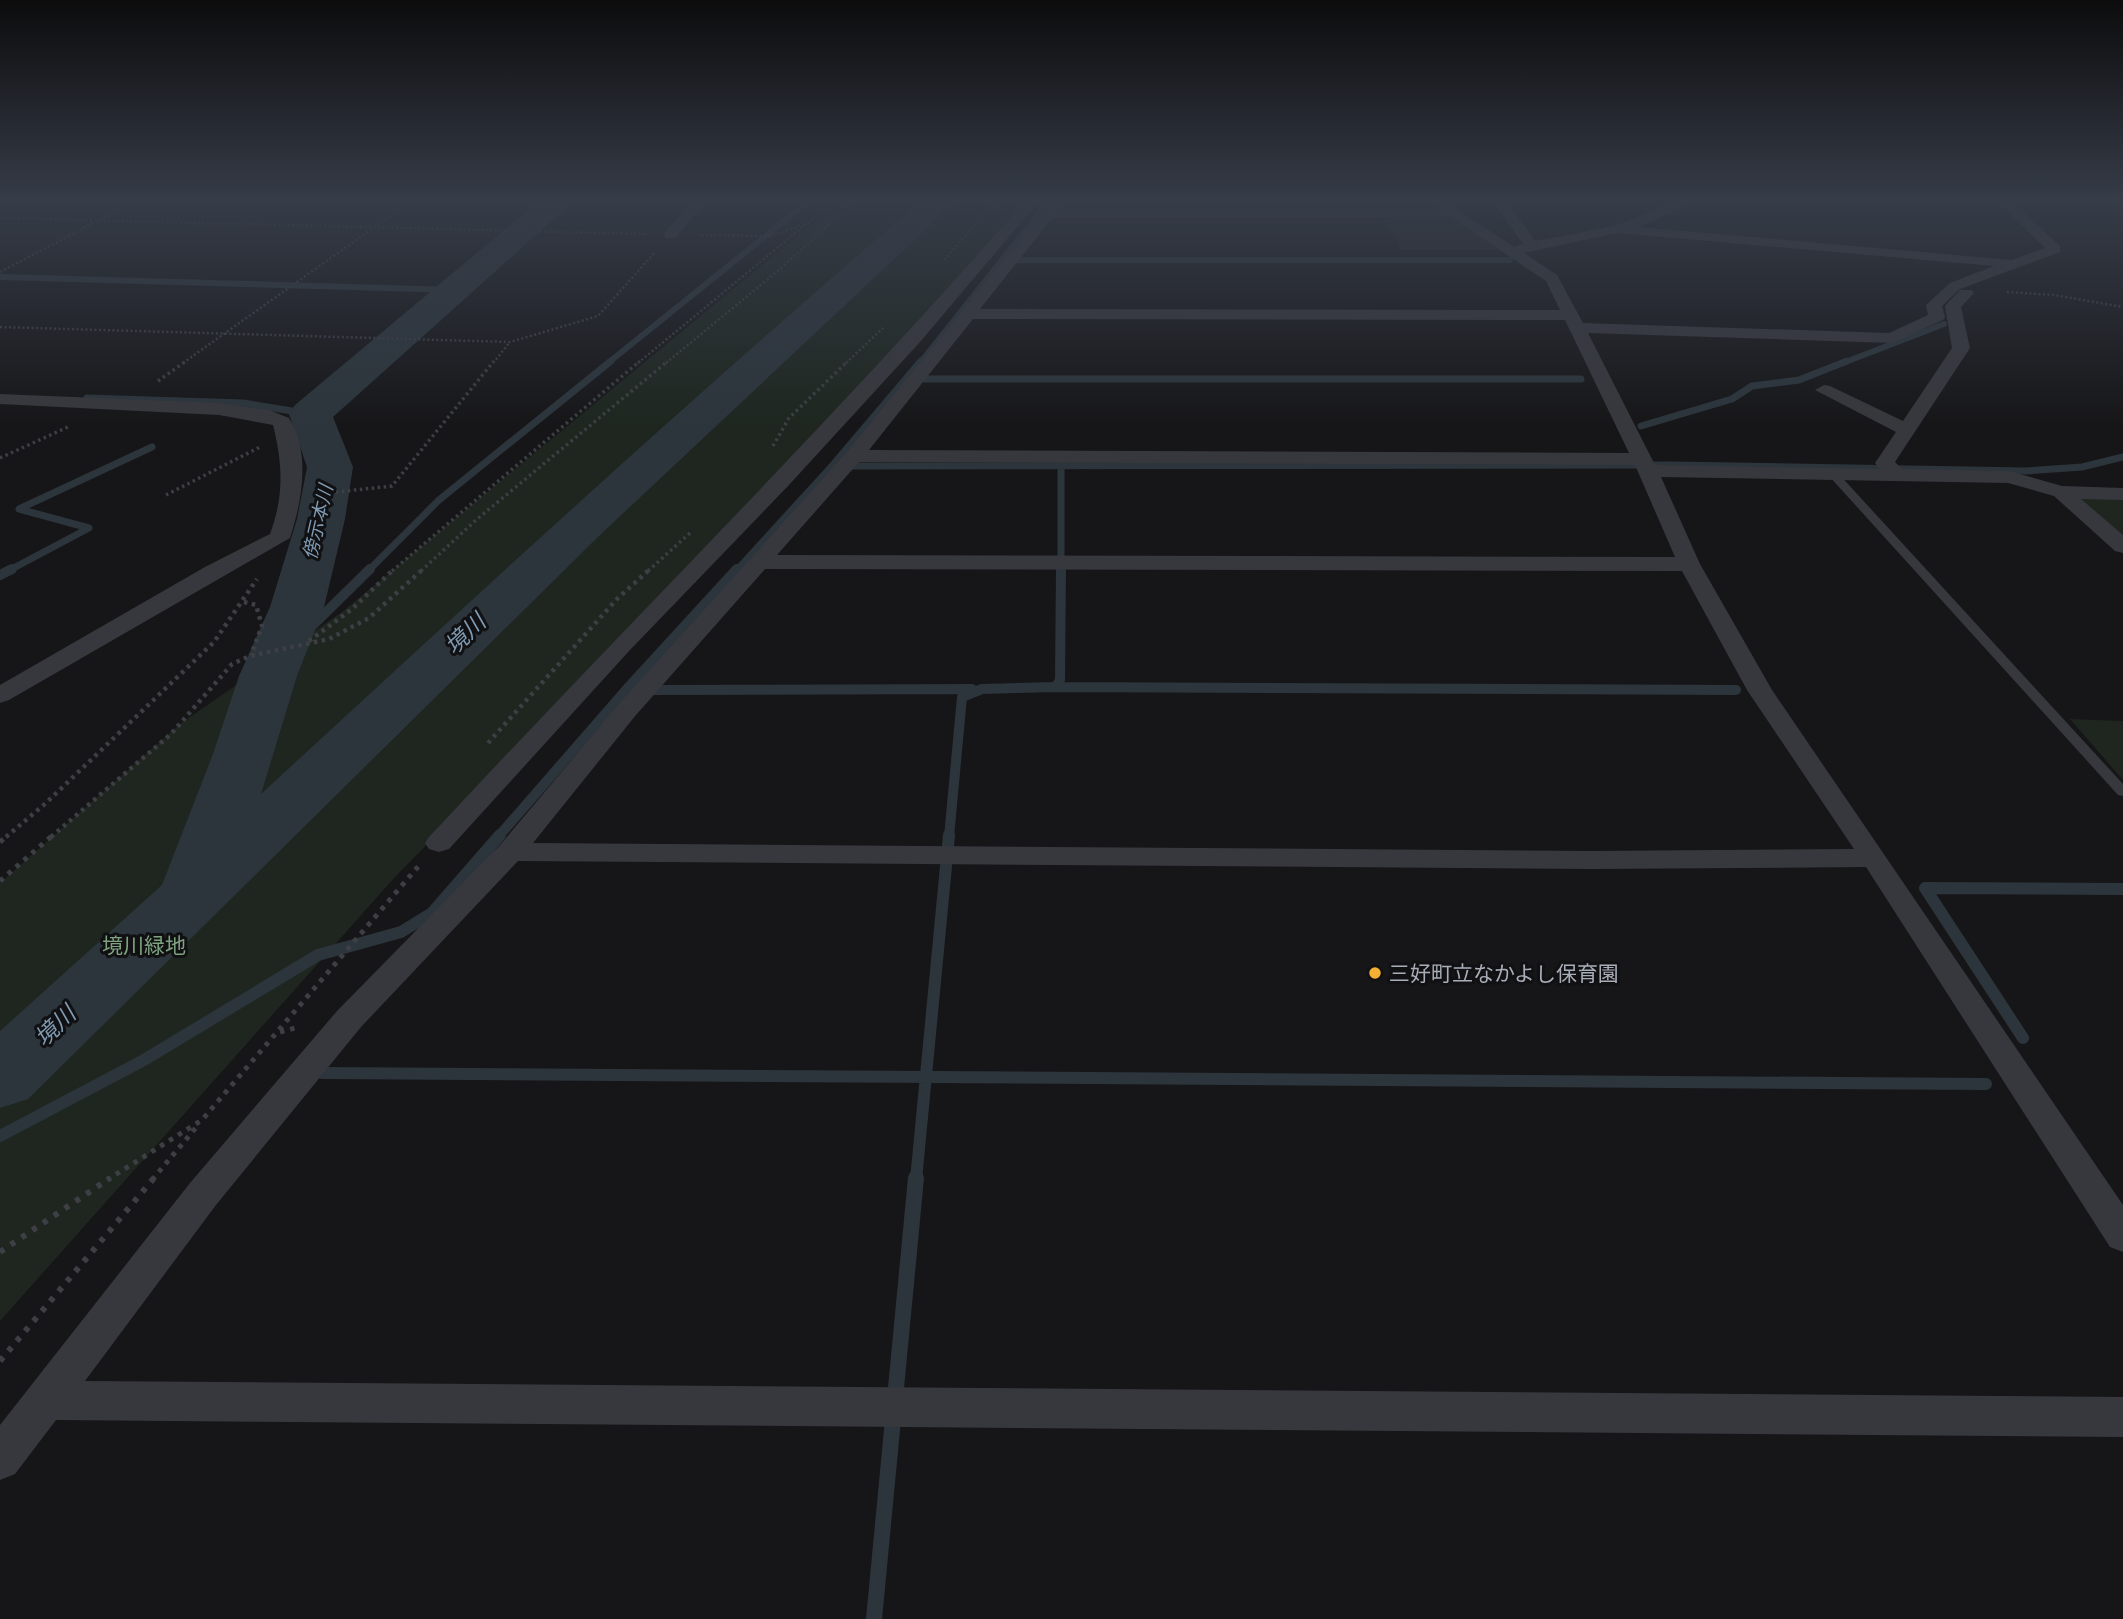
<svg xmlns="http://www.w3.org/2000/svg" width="2123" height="1619" font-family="Cabin,'Noto Sans JP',sans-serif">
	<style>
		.built { fill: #222225 }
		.green { fill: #1e261f }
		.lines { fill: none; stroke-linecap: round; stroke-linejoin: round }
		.stream-far4 { stroke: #2c353c; stroke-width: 6 }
		.stream-far3 { stroke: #2c353c; stroke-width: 7 }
		.stream-far2 { stroke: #2c353c; stroke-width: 10 }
		.stream-far1 { stroke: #2c353c; stroke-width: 12 }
		.stream { stroke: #2c353c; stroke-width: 16 }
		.river { fill: #2c353c; fill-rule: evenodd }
		.path-far4 { stroke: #3d3f44; stroke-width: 2.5; stroke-dasharray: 2 2.5; stroke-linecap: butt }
		.path-far3 { stroke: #3d3f44; stroke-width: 3.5; stroke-dasharray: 2.5 3.5; stroke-linecap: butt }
		.path-far2 { stroke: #3d3f44; stroke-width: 4.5; stroke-dasharray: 3.5 4.5; stroke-linecap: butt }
		.path-far1 { stroke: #3d3f44; stroke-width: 5; stroke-dasharray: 4.5 6; stroke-linecap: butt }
		.path { stroke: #3d3f44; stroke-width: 6; stroke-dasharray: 5 8; stroke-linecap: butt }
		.service { fill: #37383d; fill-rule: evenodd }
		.minor { fill: #37383d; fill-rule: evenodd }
		.poi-dot { fill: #f2b134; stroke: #111113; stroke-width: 2.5 }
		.labels { text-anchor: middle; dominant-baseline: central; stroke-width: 6; stroke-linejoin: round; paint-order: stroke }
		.far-water-label { font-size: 19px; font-style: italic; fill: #7f9bb3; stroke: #111113 }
		.park-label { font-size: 21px; fill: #7fa381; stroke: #111113 }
		.poi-label { font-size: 21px; fill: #a8adb8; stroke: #111113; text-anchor: start }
		.water-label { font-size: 23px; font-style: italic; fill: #7f9bb3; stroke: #111113 }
	</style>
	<rect width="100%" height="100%" fill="#161618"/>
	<path class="built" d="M1380,214L1449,216L1503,250H1401Z"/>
	<path class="green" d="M840,201H1029L941,313L818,448L395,877L0,1321V883L180,724L342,612Z
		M2073,494L2123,496V541Z
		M2070,719L2123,721V780Z"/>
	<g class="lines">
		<path class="stream-far4" d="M2119,201L2123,203
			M1005,260H1510
			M0,277L456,290
			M608,363L809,201
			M920,363L1049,201
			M1843,363L1944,324"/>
		<path class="stream-far3" d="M912,379H1581
			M87,398L243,403L310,414
			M1641,426L1732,399L1752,386L1799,380L1847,361
			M842,466L1673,465L2026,471L2082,467L2123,457
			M8,571L89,528L19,509L152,447
			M368,571L439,500L611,361
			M736,571L832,466L921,361
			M1061,571V465"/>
		<path class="stream-far2" d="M0,575L12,569
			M285,632L313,625L370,569
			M1056,687L1736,690
			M646,690L972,689
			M498,837L626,690L737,569
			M949,837L962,697L982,689L1056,687L1060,680L1061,569"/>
		<path class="stream-far1" d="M2023,1038L1925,888L2123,889
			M322,1073L1986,1084
			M0,1136L144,1060L318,955L401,932L432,913L500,835
			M916,1180L949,835"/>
		<path class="stream" d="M874,1619L916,1178"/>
		<path class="river" d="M539,201H574L333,417L353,467L345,519L324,607L297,676L261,794C479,593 696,393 921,201H956L600,535L28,1099L0,1108V1031L162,885L213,754L239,676L270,607L297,519L307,467L289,414L295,405Z"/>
		<path class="path-far4" d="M0,218L646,234
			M701,235L770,236L809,223
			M944,260L996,201
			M0,272L135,201
			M2007,292L2054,295L2123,307
			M0,327L510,342L598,316L656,251
			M183,363L411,201
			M493,363L510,342
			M638,363L834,201
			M666,363L779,270L855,201
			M846,363L883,328"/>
		<path class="path-far3" d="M158,381L186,361
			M773,446L789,418L848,361
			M0,458L70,426
			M318,494L392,486L494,361
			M166,495L262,446
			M392,571L640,361
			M421,571L476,520L668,361
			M648,571L690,533"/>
		<path class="path-far2" d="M244,602L256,605L262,626L251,655
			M309,641L352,609L394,569
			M488,743L617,599L650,569
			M6,837L46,803L214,642L257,579
			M51,837L171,734L232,664L250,656L329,639L369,618L423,569"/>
		<path class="path-far1" d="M0,842L8,835
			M0,881L53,835
			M280,1032L299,1027
			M107,1180L202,1120L422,862
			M152,1180L199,1124"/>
		<path class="path" d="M0,1252L110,1178
			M0,1361L154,1178"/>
		<path class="service" d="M1833,471L1837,472L2123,784V796L2118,795L1829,476L1828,474Z"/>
		<path class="minor" d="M693,201H707L675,238H665V232Z
			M1025,201H1039L920,342L788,486L630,650L449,849L439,852L429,849L425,843L429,837C627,624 834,420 1025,201Z
			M1052,201H1066L1060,209H1439L1429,201H1445L1514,247L1523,244L1492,201H1506L1535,241C1563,236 1590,231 1616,225C1641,218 1663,201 1689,201L1677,210L1638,227L2012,260L2045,248L1997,201H2012L2060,246V252L1960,289L1942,306L1945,317L1943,320L1892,343L1588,333L1655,465L1880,469L1875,463L1896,432L1815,390L1824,385L1830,386L1903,421L1952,348L1945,306L1960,290H1972L1974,293L1961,307L1970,348L1895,462L1902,469L2009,471L2062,486L2123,488V500L2081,499L2123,535V553L2115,551L2054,496L2008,483L1661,477L1700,564L1772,690L2123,1205V1252L2110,1247L1866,867L1592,869L518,861L361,1027L216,1205L85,1381L2123,1397V1437L56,1420L15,1474L0,1480V1425L190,1183L337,1011L500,845L618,705L847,452ZM1053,217H1451L1546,281L1560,310L980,309ZM1617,233L1994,266L1950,283L1926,305L1928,315L1889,333L1583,323L1557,275L1524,253ZM973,319L1565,320L1629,453L869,450ZM859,462L1635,465L1675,557L777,555ZM765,569L1682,571L1747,690L1854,849L1592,851L533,843L636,715Z
			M0,394L219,403L269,410L289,418C311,453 302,501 290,538L9,700L0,703V685L205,567L270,534C284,496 283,465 273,425L219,415L0,404Z"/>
	</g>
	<linearGradient id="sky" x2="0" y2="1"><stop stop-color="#0c0c0d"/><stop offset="0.47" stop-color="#363c48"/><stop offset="1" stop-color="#363c48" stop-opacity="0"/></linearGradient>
	<rect width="2123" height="427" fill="url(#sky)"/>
	<circle class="poi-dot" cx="1375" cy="973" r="7"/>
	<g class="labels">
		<g class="far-water-label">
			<text transform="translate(318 522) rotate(-77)">傍示本川</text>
		</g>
		<g class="park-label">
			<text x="144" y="945">境川緑地</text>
		</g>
		<g class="poi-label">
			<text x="1389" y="973">三好町立なかよし保育園</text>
		</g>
		<g class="water-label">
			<text transform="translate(465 634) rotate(-44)">境川</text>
			<text transform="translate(55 1026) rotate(-44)">境川</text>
		</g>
	</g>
</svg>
